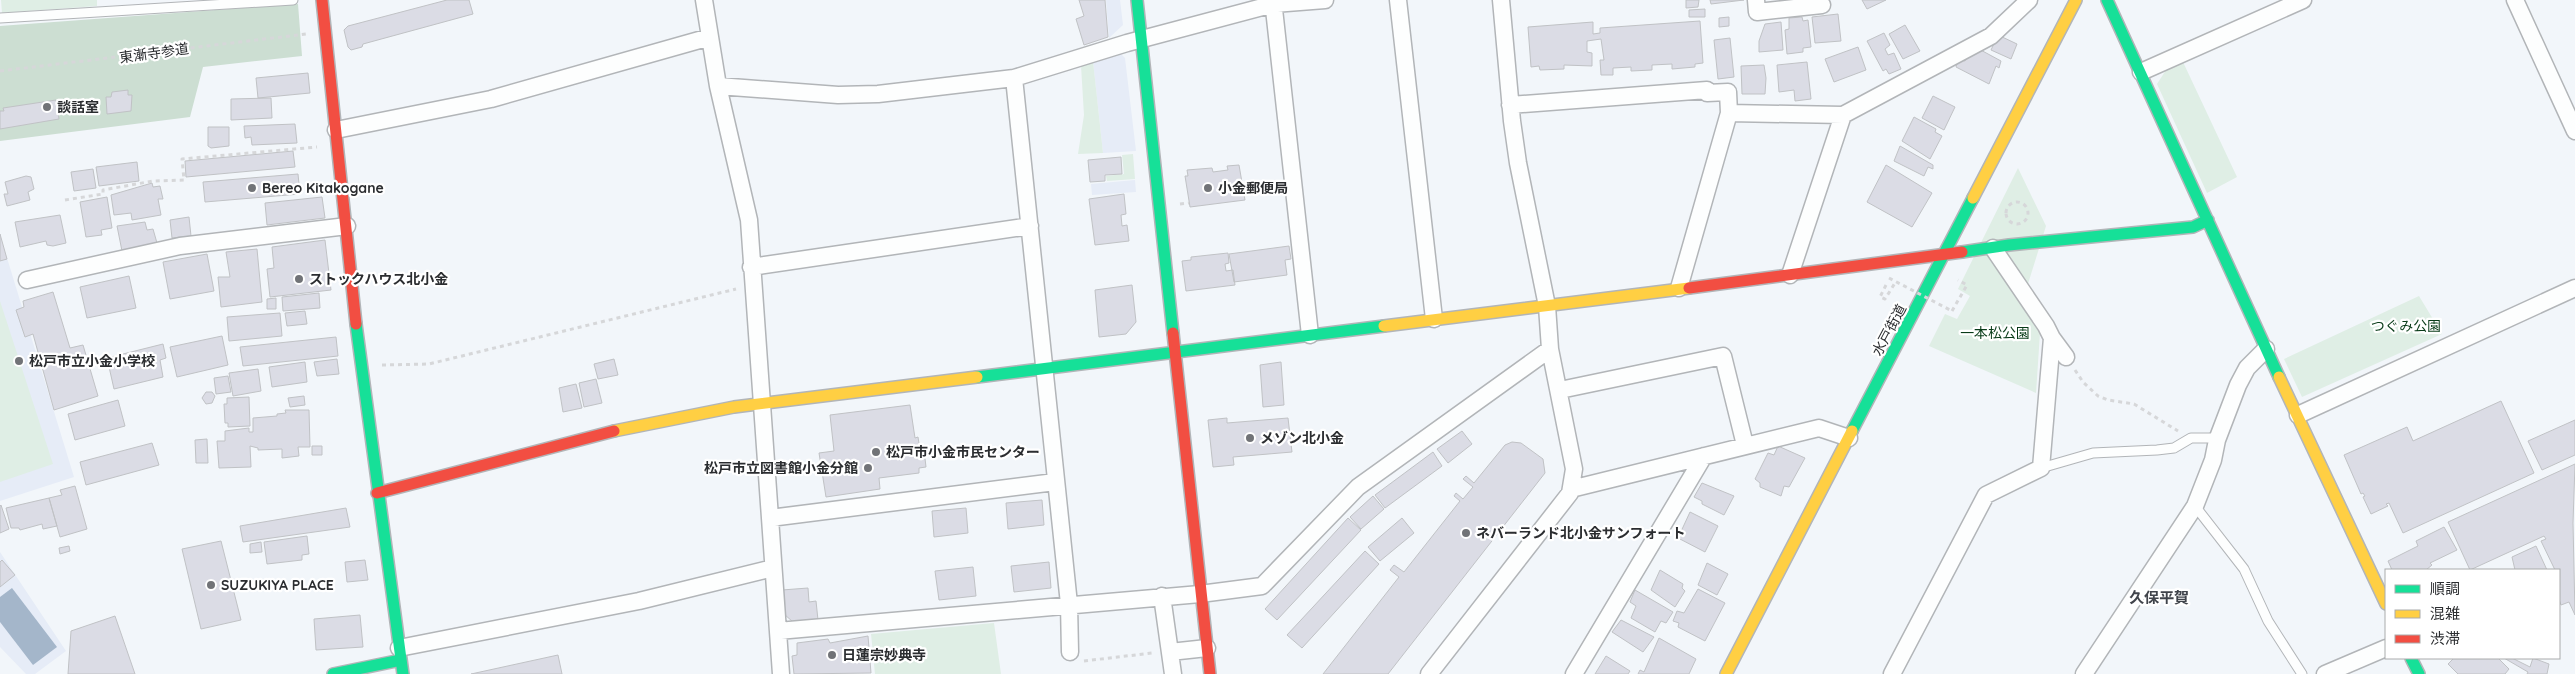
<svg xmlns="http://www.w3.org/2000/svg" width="2575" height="674" font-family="Quicksand,'Noto Sans JP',sans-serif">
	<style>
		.built { fill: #e6ecf7 }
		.green { fill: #dfeee5 }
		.forest { fill: #ccded2 }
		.water { fill: #a4b6ca }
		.building { fill: #dbdce5; stroke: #c0c2c5 }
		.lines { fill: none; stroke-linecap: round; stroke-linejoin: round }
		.lane-casing { stroke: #b2b5b8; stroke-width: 11 }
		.street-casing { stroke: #b2b5b8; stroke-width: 19 }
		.fast-casing { stroke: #b2b5b8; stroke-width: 14 }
		.slow-casing { stroke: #b2b5b8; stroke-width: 14 }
		.jam-casing { stroke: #b2b5b8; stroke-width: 14 }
		.path { stroke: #d6d7d9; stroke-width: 3; stroke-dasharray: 4 4; stroke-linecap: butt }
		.lane { stroke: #fdfefe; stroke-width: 9 }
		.street { stroke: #fdfefe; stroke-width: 16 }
		.fast { stroke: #16e098; stroke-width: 11 }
		.slow { stroke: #ffcf43; stroke-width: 11 }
		.jam { stroke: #f24e42; stroke-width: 11 }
		.path-bridge { stroke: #d6d7d9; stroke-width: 3; stroke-dasharray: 4 4; stroke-linecap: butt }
		.poi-dot { fill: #717377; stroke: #fff; stroke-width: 2 }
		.labels { text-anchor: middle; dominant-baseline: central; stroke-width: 4.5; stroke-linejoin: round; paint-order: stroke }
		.street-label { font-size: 14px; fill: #2b2d30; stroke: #fff }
		.poi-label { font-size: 14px; font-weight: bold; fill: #2b2d30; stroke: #fff; text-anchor: start }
		.park-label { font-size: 14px; fill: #083b18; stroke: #fff }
		.neighbourhood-label { font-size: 15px; font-weight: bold; fill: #40444b; stroke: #fff }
	</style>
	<rect width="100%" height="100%" fill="#f2f6fa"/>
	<path class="built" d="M1106,0H1120L1123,25L1109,38Z
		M1119,52L1125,58L1136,151L1103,153L1093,61Z
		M1135,180L1136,192L1092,195L1091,184Z
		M0,235L74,477L0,501Z
		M0,552L66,651L35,674H26L0,647Z"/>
	<path class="green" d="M1,0H97V6L2,13Z
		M1093,61L1103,153L1078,154L1084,115L1081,66Z
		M2183,62L2237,177L2207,193L2157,84L2166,70Z
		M1133,154L1135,179L1107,181L1106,176L1124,174L1122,155Z
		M2018,168L2046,226L2023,300L2040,333L2036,393L1929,346L1945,314L1957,319L1970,296L1958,289Z
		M2419,296L2442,334L2302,397L2284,359Z
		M0,301L53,464L0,482Z
		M994,623L1001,674H875L871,634Z"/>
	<path class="forest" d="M298,4L302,56L203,67L190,117L0,141V26Z"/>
	<path class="water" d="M12,588L57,647L33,665L0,622V597Z"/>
	<path class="building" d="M447,0H469L473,14L363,44L362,47L351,50L348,47L344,30L348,26Z
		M1079,0H1105L1108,37L1084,45L1076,19L1084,16Z
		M1686,0H1699L1698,7L1686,8Z
		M1710,0H1744L1711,4Z
		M1862,0H1886L1867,9Z
		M1705,9V17H1689V10Z
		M1838,14L1841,41L1815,43L1812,17Z
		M1729,17V26L1719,27V18Z
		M1802,17L1803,21L1808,20L1811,47L1803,48V52L1787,54L1785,30L1789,29V18Z
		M1700,21L1703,63L1695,64V67L1672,69V64L1652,65V70L1631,71V67L1613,68V75H1601L1600,60H1604L1601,39L1587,41V52L1592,53V66L1564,65V69L1540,70L1539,66L1531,67L1528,27L1593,22V34L1600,33V28Z
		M1781,22L1783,50L1759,52V41L1765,24Z
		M1905,25L1920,51L1903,59L1889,34Z
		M1884,33L1890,45L1885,49L1888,55L1894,53L1901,69L1889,74L1886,69L1883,71L1867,41Z
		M1998,35L2017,44L2011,59L1991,50Z
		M1730,38L1734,77L1718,79L1714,40Z
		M1858,47L1866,70L1834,82L1825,59Z
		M1977,48L2001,61L1999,68L1996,66L1989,84L1956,67L1958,59L1965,61L1970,52Z
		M1807,62L1811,99L1795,101L1794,90L1779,92L1777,65Z
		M1764,65L1766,78L1765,94H1742L1741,66Z
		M308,73L310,93L258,98L256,78Z
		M128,90V95H132L131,111L107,114L106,97H111L112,92Z
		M1933,96L1955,107L1944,130L1922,118Z
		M271,98L272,118L231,120V99Z
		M56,100L59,119L0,129V111H4L3,108Z
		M1914,117L1936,129L1935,132L1942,136L1930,159L1902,141Z
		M295,124L297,143L252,145L251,137L245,138L244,126Z
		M208,127H229V146L211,148L208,146Z
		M1900,146L1933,165V169L1928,167L1924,176L1894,161Z
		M293,151L295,167L186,177L185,161Z
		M1121,157L1122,174L1105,175V181L1090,182L1088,160Z
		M137,162L139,181L99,186L96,167Z
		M1239,165L1245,200L1190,207L1185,176H1188L1187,170L1212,168L1213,172L1228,170L1227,166Z
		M1886,165L1932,193L1912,227L1867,202Z
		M93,169L96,188L74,191L71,172Z
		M298,174L300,194L205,202L203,182Z
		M26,176L31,177L34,189L28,192L30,200L7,206L4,194H8L5,182Z
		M152,183L153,187L160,186L163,199H158L161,215L132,220L131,213L114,215L111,195Z
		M1124,194L1126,214L1121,215L1122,226L1127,225L1129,241L1095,245L1089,199Z
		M107,197L112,228L101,230L102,235L86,237L80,202Z
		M322,197L325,218L267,225L265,203Z
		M60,215L66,243L53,246L47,245L46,241L20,247L15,222Z
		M189,217L191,236L172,238L170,220Z
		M145,222L147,230L153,229L157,243L122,251L117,226Z
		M0,234L7,259L0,261Z
		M325,240L331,290L270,297L267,269L274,268L272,247Z
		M1289,246L1291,259L1285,260L1287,275L1234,282L1229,254Z
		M257,249L262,302L221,307L218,277H230L226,252Z
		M1228,253L1229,263L1225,264L1226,271L1233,270L1235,285L1186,291L1182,261L1191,260V257Z
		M207,254L214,291L170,299L163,262Z
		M129,276L136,308L87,318L80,287Z
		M1132,285L1136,322L1126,334L1099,337L1095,290Z
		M53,292L70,348L83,345L98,396L54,410L33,334L25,337L16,310L24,307L23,301Z
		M319,293L320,308L283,311L282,297Z
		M276,298V309H267V299Z
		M305,311L307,324L287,326L285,313Z
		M280,313L282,336L229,341L227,317Z
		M222,336L228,365L177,377L170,347Z
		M336,337L338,356L243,366L240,347Z
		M163,344L166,358L160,360L163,377L114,389L107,358Z
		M337,359L339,374L317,376L314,362Z
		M614,359L618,375L598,379L594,364Z
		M305,362L307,382L272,387L269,367Z
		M1281,362L1284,405L1263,407L1260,365Z
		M258,369L261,391L233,396L229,373Z
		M228,376L231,392L216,394L214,378Z
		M596,379L602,403L584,407L579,383Z
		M576,384L582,408L563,412L559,388Z
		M206,392H212L215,396L212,403L206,404L202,398Z
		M304,396L305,405L290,407L288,398Z
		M249,397L250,426L228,427V423H225L224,404H227V398Z
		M118,400L125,426L75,440L68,414Z
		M2501,401L2534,473L2403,533L2389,503L2386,504L2388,506L2371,514L2363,497L2365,496L2363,493L2361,494L2344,455L2407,427L2413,441Z
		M910,405L915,438L918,437L920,450H924L926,467L919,468V473L879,478L880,489L826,497L819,453L834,451L830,415Z
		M285,410H309L310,447H298L299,456L282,458V449L258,450V448L250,446L251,467L219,468L217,441H225V431L249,428V432H253V418L277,416V414L286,413Z
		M1227,418V423L1288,418L1292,452L1233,457L1234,465L1213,467L1208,420Z
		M2575,420V455L2542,470L2528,441Z
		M1462,431L1472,444L1448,463L1437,449Z
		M207,439L208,463H196L195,440Z
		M1512,442L1521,443L1543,459L1545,473L1388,674H1323L1399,577L1390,570L1394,565L1404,572L1460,501L1454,496L1456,493L1463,499L1473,487L1463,479L1466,476L1474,483L1505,445Z
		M152,443L159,465L86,485L80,462Z
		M312,446H322V455H312Z
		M1778,446L1805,458L1789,487L1784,486L1781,496L1760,487V483L1755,479L1768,453L1774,455Z
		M1433,452L1442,466L1385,508L1375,495Z
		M2575,464L2573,523L2575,615L2569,602L2561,605L2559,599V570H2555L2541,541L2546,539L2544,536L2470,570L2448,522Z
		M1702,483L1734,496L1724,515L1702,504V501L1694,497Z
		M75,486L87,529L60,537L49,498L62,495L60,490Z
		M1373,496L1384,509L1361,529L1350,517Z
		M49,498L57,526L43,529L42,524L20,530L19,528H11L6,508Z
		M1042,500L1044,525L1008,529L1006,503Z
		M1,505L9,529L0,533V506Z
		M346,508L350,527L243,542L240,526Z
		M966,508L968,533L934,537L932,511Z
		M1690,512L1718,526L1705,552L1678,538Z
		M1348,518L1361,530L1277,620L1265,609Z
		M1402,518L1414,533L1380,561L1368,547Z
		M2444,527L2457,550L2430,563L2432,565L2426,570H2392L2388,561L2418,546L2416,541Z
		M307,536L309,554L302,555V560L267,564L264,542Z
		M221,541L241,620L201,629L182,549Z
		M261,542L262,552L250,553V544Z
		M69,546L70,551L60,554L59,548Z
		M2536,546L2547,570H2515L2512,557Z
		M1365,551L1379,564L1302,648L1287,635Z
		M2,560L15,575L0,587V562Z
		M365,560L368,580L347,582L345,562Z
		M1049,562L1051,588L1014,592L1011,566Z
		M1707,563L1728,574L1717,595L1698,585Z
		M973,567L976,596L939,600L935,571Z
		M1660,570L1683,584L1682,588L1685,591L1675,607L1651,590Z
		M808,588L809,602L816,601L818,620L793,622L784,614L782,590Z
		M1698,589L1725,603L1705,641L1678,627L1679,623L1673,621L1677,611L1684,613Z
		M1635,590L1673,612L1666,623L1661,621L1655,632L1631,618L1636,606L1630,602Z
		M360,615L363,647L316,650L314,619Z
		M115,616L135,674H68L71,631Z
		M1621,620L1654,637L1643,652L1612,632Z
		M868,636L871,673L794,674L792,656L797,655V643L828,639L830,643Z
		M1659,638L1696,659L1689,674H1638L1640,670L1644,672Z
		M558,655L562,674H471Z
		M1606,656L1630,671L1628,674H1595Z
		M2454,658H2498L2509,669L2505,674H2458L2448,664Z
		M2504,658H2512L2530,667L2533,658L2549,664L2547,674H2527L2528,672Z"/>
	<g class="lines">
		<g class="lane-casing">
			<path id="lane" d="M0,18L293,0
				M2041,468L2093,453L2157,450L2174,448L2191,438H2217
				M2195,506L2244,569L2268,621L2302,674"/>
		</g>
		<g class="street-casing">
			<path id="street" d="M704,0L718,86L749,220L781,674
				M1273,0L1310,335
				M1398,0L1434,319
				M1756,0L1757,12L1822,5
				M2515,0L2575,131
				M2141,72L2303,0
				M1014,78L1069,604L1070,652
				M718,86L838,95L878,94L1014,78L1127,43L1274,4L1325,0
				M1510,105L1707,90V93L1728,92L1729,113L1843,115L1991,36L2029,0
				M336,130L491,99L710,37
				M751,267L1030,226
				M1790,275L1843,115
				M27,280L180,246L347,226
				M1679,288L1729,113
				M2052,338L2066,357
				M1560,390L1723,356L1745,445
				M2298,415L2575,288
				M1571,489L1819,428L1849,438
				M770,518L1055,482
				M1162,596L1173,674
				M778,631L1200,594L1262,586L1358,487L1550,349
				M399,648L639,601L773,568
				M1170,652L1207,648
				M1429,674L1570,493L1574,469L1550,349L1547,306L1518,163L1512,121L1501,0
				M1574,674L1704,456
				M1892,674L1986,495L2041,468L2052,338L2046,326L1993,248
				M2084,674L2195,506L2213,460L2217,440L2238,385L2247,368L2266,349
				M2325,674L2386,648"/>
		</g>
		<g class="fast-casing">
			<path id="fast" d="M1137,0L1173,333
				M2107,0L2279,377
				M1962,252L2009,245L2193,227L2208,220
				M356,324L403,674
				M977,377L1384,326
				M1852,431L1973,198
				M2411,658L2419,674
				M333,674L401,660"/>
		</g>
		<g class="slow-casing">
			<path id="slow" d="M1973,198L2076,0
				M1384,326L1689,288
				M2279,377L2386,604
				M614,431L734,407L977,377
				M1726,674L1852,431"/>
		</g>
		<g class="jam-casing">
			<path id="jam" d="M322,0L356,324
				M1689,288L1962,252
				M1173,333L1210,674
				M377,493L614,431"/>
		</g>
		<path class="path" d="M0,71L306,34
			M65,200L103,194V190L153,181L184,180L182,159L317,147
			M2006 213a11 11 0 1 1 22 0a11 11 0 1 1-22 0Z
			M1180,204L1189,203
			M1886,285L1880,297L1885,299L1895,283
			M1952,311L1967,285L1958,280
			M382,365L429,364L736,289
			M2075,370L2083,382L2098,396L2108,400L2134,404L2178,431
			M1084,661L1152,653"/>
		<use href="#lane" class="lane"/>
		<use href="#street" class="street"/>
		<use href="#fast" class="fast"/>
		<use href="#slow" class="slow"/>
		<use href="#jam" class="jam"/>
		<path class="path-bridge" d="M1889,278L1952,311"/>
	</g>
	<g class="poi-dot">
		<circle cx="47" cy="107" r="5"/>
		<circle cx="252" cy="188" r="5"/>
		<circle cx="1208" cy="188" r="5"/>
		<circle cx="299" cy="279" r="5"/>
		<circle cx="19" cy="361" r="5"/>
		<circle cx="1250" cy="438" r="5"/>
		<circle cx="876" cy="452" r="5"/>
		<circle cx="868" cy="468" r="5"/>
		<circle cx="1466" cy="533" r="5"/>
		<circle cx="211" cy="585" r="5"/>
		<circle cx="832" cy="655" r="5"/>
	</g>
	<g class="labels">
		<g class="street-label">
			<text transform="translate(154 53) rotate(-8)">東漸寺参道</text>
			<text transform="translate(1889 330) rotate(-62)">水戸街道</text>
		</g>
		<g class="poi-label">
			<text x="57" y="107">談話室</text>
			<text x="262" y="188">Bereo Kitakogane</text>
			<text x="1218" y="188">小金郵便局</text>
			<text x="309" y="279">ストックハウス北小金</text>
			<text x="29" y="361">松戸市立小金小学校</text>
			<text x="1260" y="438">メゾン北小金</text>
			<text x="886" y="452">松戸市小金市民センター</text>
			<text x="858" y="468" text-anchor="end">松戸市立図書館小金分館</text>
			<text x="1476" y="533">ネバーランド北小金サンフォート</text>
			<text x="221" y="585">SUZUKIYA PLACE</text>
			<text x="842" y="655">日蓮宗妙典寺</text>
		</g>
		<g class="park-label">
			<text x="2406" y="326">つぐみ公園</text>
			<text x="1995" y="333">一本松公園</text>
		</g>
		<g class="neighbourhood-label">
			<text x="2159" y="597">久保平賀</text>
		</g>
	</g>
	<rect x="2385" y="569" width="175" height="90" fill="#ffffff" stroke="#aaabac"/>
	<rect x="2395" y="585" width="25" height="8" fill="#16e098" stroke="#aaabac"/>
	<text x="2430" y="594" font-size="15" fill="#2b2d30">順調</text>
	<rect x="2395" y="610" width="25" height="8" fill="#ffcf43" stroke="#aaabac"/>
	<text x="2430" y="619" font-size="15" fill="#2b2d30">混雑</text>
	<rect x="2395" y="635" width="25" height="8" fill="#f24e42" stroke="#aaabac"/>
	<text x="2430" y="644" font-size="15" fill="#2b2d30">渋滞</text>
</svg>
